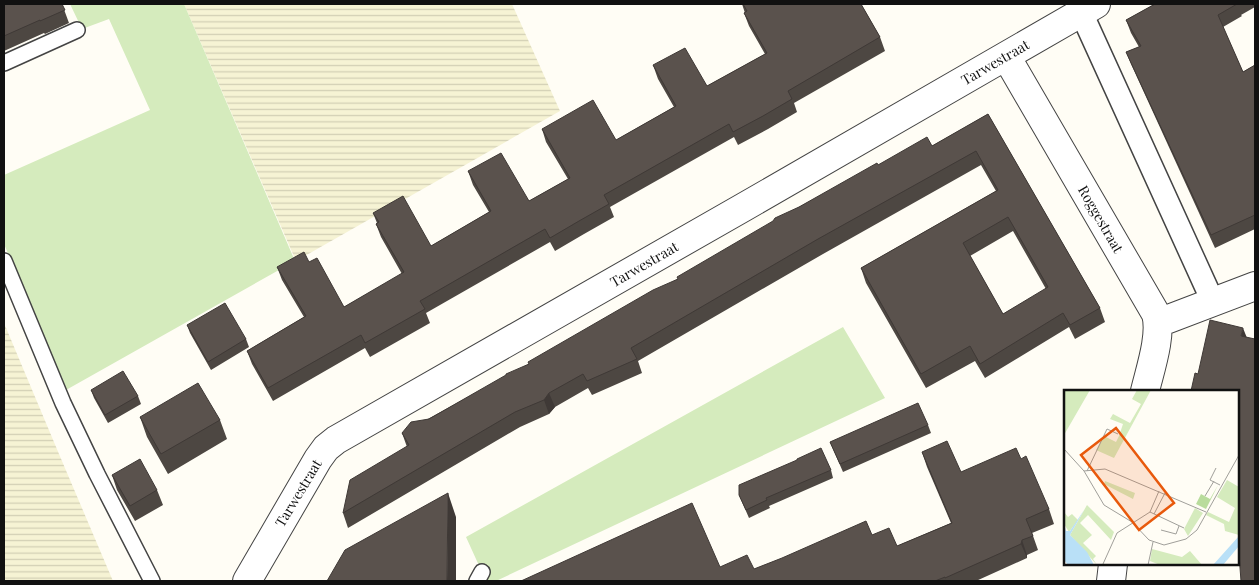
<svg xmlns="http://www.w3.org/2000/svg" width="1259" height="585" font-family="'Playfair Display',serif">
	<style>
		.farmland { fill: url(#farmland-rules) }
		.grass { fill: #d5ebbd }
		.lines { fill: none; stroke-linecap: round; stroke-linejoin: round }
		.service-casing { stroke: #444; stroke-width: 18 }
		.pedestrian-casing { stroke: #444; stroke-width: 25 }
		.minor-casing { stroke: #444; stroke-width: 30 }
		.service { stroke: #fff; stroke-width: 15 }
		.pedestrian { stroke: #fff; stroke-width: 22 }
		.minor { stroke: #fff; stroke-width: 28 }
		.wall { fill: #4d4742; fill-rule: evenodd }
		.shaded-wall { fill: #3f3936 }
		.building { fill: #5a524d; stroke: #3f3936; fill-rule: evenodd }
		.labels { text-anchor: middle; dominant-baseline: central; stroke-width: 5; stroke-linejoin: round; paint-order: stroke }
		.street-label { font-size: 14px; fill: #111; stroke: #fff }
		.inset-road { fill: none; stroke: #a09f9a; stroke-width: 1 }
		.view { fill: #e8590c; fill-opacity: 0.15; stroke: #e8590c; stroke-width: 2.5 }
		.inset-edge { fill: none; stroke: #111; stroke-width: 2.5 }
	</style>
	<defs>
		<pattern id="farmland-rules" width="6" height="5" patternUnits="userSpaceOnUse" patternTransform="scale(1.25)"><rect width="6" height="5" fill="#f6f3d4"/><path d="M0 2.5h6" fill="none" stroke="#d2cfb5"/></pattern>
	</defs>
	<rect width="100%" height="100%" fill="#fffdf5"/>
	<path class="farmland" d="M184,4H512L560,111L296,261Z
		M4,323L59,454L113,581H4Z"/>
	<path class="grass" d="M70,4H184L295,261L66,390L4,244V175L150,110L109,19L82,29Z
		M843,327L885,398L496,581H486L466,537Z"/>
	<g class="lines">
		<g class="service-casing">
			<path id="service" d="M4,63L77,30
				M4,261L63,403L97,474L152,581
				M477,581L482,572"/>
		</g>
		<g class="pedestrian-casing">
			<path id="pedestrian" d="M1081,12L1213,302"/>
		</g>
		<g class="minor-casing">
			<path id="minor" d="M1006,56L1156,314C1162,335 1150,370 1145,391
				M1158,323L1255,286
				M247,581L318,459L326,448L336,440L744,207L1096,4
				M1111,581L1113,564"/>
		</g>
		<use href="#service" class="service"/>
		<use href="#pedestrian" class="pedestrian"/>
		<use href="#minor" class="minor"/>
	</g>
	<path class="wall" d="M4,4H62L69,23L45,34L44,33L4,51Z
		M742,4H861L880,37L885,51L794,103L797,112L768,129L738,145L734,137L610,207L614,217L584,234L555,251L550,242L426,313L430,323L370,357L365,348L273,401L252,364L247,351L304,317L282,280L277,267L309,262L344,307L402,274L381,237L376,224L377,223L373,213L431,246L489,212L473,185L468,171L529,201L568,179L546,142L542,129L616,140L674,107L658,79L653,65L707,86L765,54L749,26L744,13H745Z
		M1155,4H1255V7L1241,15L1242,16L1223,27L1243,72L1255,65V229L1215,248L1131,64L1126,52L1139,47L1131,33L1126,20Z
		M988,114L1100,308L1105,322L1075,339L1069,327L985,378L975,361L926,388L866,283L861,268L996,191L981,165L823,254L638,361L642,373L592,395L588,388L555,407L549,414L520,427L348,528L343,513L407,447L402,433L529,364L678,279L799,207L878,165L932,146ZM1013,231L1046,289L1003,314L970,256Z
		M187,325L246,339L249,347L211,370L190,333Z
		M91,390L138,396L141,404L108,423L94,398Z
		M140,417L220,420L227,439L168,474L147,437Z
		M928,425L931,433L843,472L830,442Z
		M922,452L961,472L1021,459L1049,509L1054,524L1032,533L1038,550L1027,555V558L976,581H521L720,567L754,569L872,535L897,546L951,523L927,467Z
		M831,470L833,478L769,506L770,508L749,518L739,495Z
		M112,475L157,490L163,505L135,521L117,490Z"/>
	<path class="shaded-wall" d="M1243,328L1249,343L1241,336Z
		M549,393L555,407L549,414L544,400Z
		M448,493L456,517V581H447Z
		M1022,540L1027,555V558L1021,544Z"/>
	<path class="building" d="M4,4H62L65,10L40,21V20L4,36Z
		M743,4H861L880,37L788,91L792,99L763,116L733,132L729,124L604,195L609,204L579,221L550,238L545,229L420,301L425,309L365,343L361,335L268,388L247,351L306,316L277,267L304,252L309,262L317,258L344,307L404,272L376,224L379,222L373,213L403,196L431,246L491,211L468,171L501,153L529,201L570,178L542,129L593,100L616,140L676,106L653,65L685,48L707,86L767,53L744,13L747,11Z
		M1155,4H1237L1218,15L1243,72L1255,65V215L1211,235L1126,52L1141,46L1126,20Z
		M988,114L1100,308L1070,325L1063,313L980,364L970,346L921,374L861,268L998,190L976,151L818,239L631,348L637,359L587,381L583,374L549,393L544,400L515,412L343,513L350,480L409,445L402,433L411,422L429,419L506,375V374L529,364L528,362L653,290L678,279L677,277L773,221L775,218L799,207L877,163L878,165L927,137L932,146ZM1008,217L1048,287L1003,314L963,243Z
		M225,303L246,339L208,362L187,325Z
		M1210,320L1243,328L1241,336L1255,339V581H1241L1238,541V391H1191L1195,373L1198,374Z
		M123,371L138,396L105,415L91,390Z
		M198,383L220,420L161,454L140,417Z
		M918,403L928,425L840,464L830,442Z
		M947,441L961,472L1016,448L1021,459L1026,456L1049,509L1026,519L1033,536L1022,540L1021,544L945,578V577L935,581H521L692,503L720,567L747,555L754,569L782,558L866,521L872,535L889,528L897,546L952,523L922,452Z
		M821,448L831,470L766,498L767,500L746,510L739,495V485L797,460V459Z
		M140,459L157,490L130,506L112,475Z
		M448,493L447,581H327L345,550Z"/>
	<g class="labels">
		<g class="street-label">
			<text transform="translate(995 62) rotate(-30)">Tarwestraat</text>
			<text transform="translate(1101 219) rotate(60)">Roggestraat</text>
			<text transform="translate(644 264) rotate(-30)">Tarwestraat</text>
			<text transform="translate(298 493) rotate(-59)">Tarwestraat</text>
		</g>
	</g>
	<g transform="translate(1064 390)">
		<rect width="175" height="175" fill="#fffdf5"/>
		<path d="M0,0H26L0,45ZM73,0H87L50,68L32,60L40,46L52,52L55,46L59,34L46,29L49,24L66,33L77,14L68,9ZM163,90L175,97V145L161,141L160,134L142,125L144,122L165,132L171,118L153,107ZM41,91L71,103L69,109L40,94ZM23,115L50,142L47,150L24,125L16,133L28,145L19,153L32,166L29,169L33,175L6,145ZM131,118L139,123L124,146L120,139ZM0,122L4,127L8,124L14,130L5,142L0,134ZM88,159L118,167L126,161L138,175H96L86,171Z" fill="#d5ebbd"/>
		<path d="M154,95L142,119L132,114L137,104L146,109Z" fill="#b9dc9c"/>
		<path d="M20,120L6,145L23,162L30,175H4L0,170V134L2,141H6ZM175,146V156L159,175H149Z" fill="#b9e0f7"/>
		<path class="inset-road" d="M0,59L20,81L40,115L68,132L85,150L100,155L122,149L133,140L175,65M152,78L146,90L156,95M20,81L41,79L142,122M23,81L43,39L54,44M141,106L150,91M86,122L120,138M90,124L101,103M97,140L112,144L115,136M39,174L53,143L86,122L95,101M84,175L89,152"/>
		<path class="view" d="M52,38L110,113L75,140L17,65Z"/>
		<rect width="175" height="175" class="inset-edge"/>
	</g>
	<rect width="1259" height="585" fill="none" stroke="#111111" stroke-width="10"/>
</svg>
